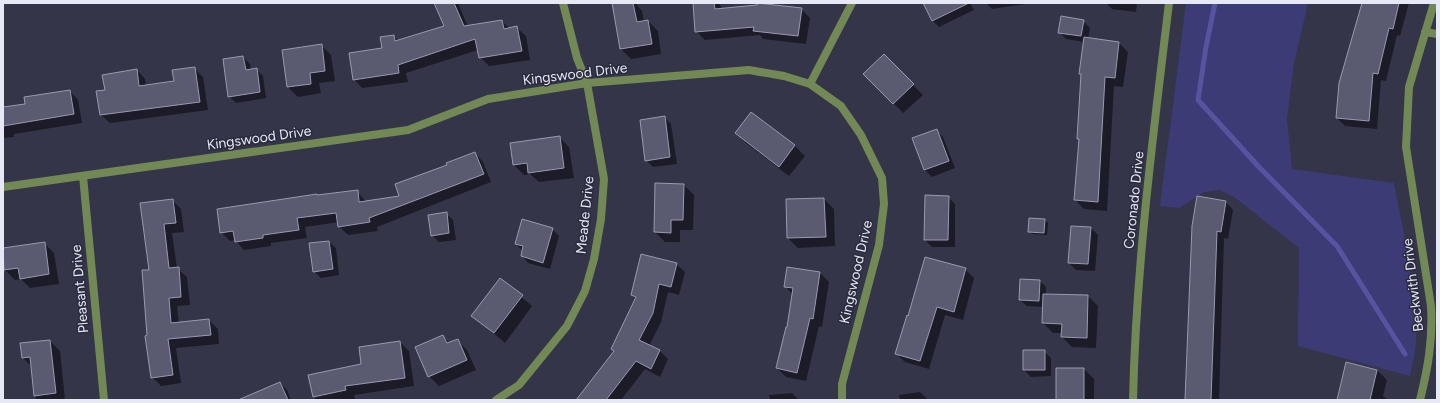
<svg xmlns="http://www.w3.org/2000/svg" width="1440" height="403" font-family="Figtree,sans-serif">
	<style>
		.green { fill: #3d3b76 }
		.shadow { fill: #0007 }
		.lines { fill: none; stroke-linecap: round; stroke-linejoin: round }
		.stream { stroke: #57549f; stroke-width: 5 }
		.building { fill: #5a5b71; stroke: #989ab1 }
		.street { stroke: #728955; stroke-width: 8 }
		.labels { text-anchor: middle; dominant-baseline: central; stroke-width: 3; stroke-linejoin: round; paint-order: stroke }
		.street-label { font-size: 14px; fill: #e7e8f5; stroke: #2a2b3e }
	</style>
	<rect width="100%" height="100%" fill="#343549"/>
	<path class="green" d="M1186,3H1308L1294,63L1287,119L1292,169L1394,183C1404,235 1416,287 1416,340C1416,352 1412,365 1410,376L1298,346L1299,248L1234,197L1220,190L1204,192L1179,208L1160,206Z"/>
	<path class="shadow" d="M435,3H458L468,27L502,21L510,29L517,28L526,36L530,60L489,66L480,57L478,50L406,73L408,82L362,88L354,79L393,36L399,41L445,26Z
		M619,3H635L642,11L644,22L648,21L658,31L661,54L631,59L621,49Z
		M694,3H719L722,9H801L810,18L806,44L763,39L760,35L705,40L696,31Z
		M924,3H970L974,10L939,27L932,20Z
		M986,3H1032L992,9Z
		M1106,3H1137L1136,12L1112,9Z
		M1363,3H1409L1400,36L1397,35L1386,81L1381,80L1377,129L1345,126L1337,118Z
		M1083,21L1090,28L1088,39L1119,43L1128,52L1123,87L1114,86L1107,211L1084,209L1075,200L1080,140L1078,138L1082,75L1080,73L1084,42L1066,39L1059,32Z
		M321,45L331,55L335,81L319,83L321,93L298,97L288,87Z
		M884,56L923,95L903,113L865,74Z
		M243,57L250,64L251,70L256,69L263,76L266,98L236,103L229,96Z
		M194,68L203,77L208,110L110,123L101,115L106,91L137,70L145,79L146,86L175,82Z
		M70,91L78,100L82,123L14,134V137L3,138V108L26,105Z
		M751,113L795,146L805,156L789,176L746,143L736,133Z
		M664,117L671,124L677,164L653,167L646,160Z
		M936,130L943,137L955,168L932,177L925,170L914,139Z
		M559,137L569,147L574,178L539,182L530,174L524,175L514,165Z
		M475,153L483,162L491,182L377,227L378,231L348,235L339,226V222L305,227L307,238L271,243V246L244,250L235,240L230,241L221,232L317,195L357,191L366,202L401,197L448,165Z
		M684,185L694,195L693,230H680V242H665L655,232Z
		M948,197L955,204V247H932L925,240Z
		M1198,197L1226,202L1233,210L1228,239L1224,238L1219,400H1186Z
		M824,199L834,209L835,246L798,248L788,238Z
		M172,200L181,209L184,232L172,233L177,268L187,277L190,305L177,306L179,324L209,320L218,329L219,344L176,348L181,383L161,386L152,377L148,336L150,270L141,204Z
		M446,213L453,220L456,240L439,242L432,235Z
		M1045,220L1048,223L1047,235L1032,234L1029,231Z
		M1091,228L1098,235L1095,271L1076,270L1069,263Z
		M552,229L559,236L550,269L528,263L522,256L523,251L516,244Z
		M329,242L336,248L339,275L321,278L314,271Z
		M44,243L54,253L59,284L30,288L21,279L15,280L5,270L3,249Z
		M676,264L685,272L679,295L668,292L661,322L649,346L660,351L668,359L660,377L645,369L621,400H583L614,351L612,349L636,299L632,295Z
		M788,268L820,273L829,282L822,327L819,326L806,381L786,377L777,368L788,328L793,295L785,286Z
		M965,269L974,278L963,320L945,315L929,369L905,362L896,354Z
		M500,279L532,306L505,343L473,316Z
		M1040,281L1046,287V295L1088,296L1098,306L1096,348L1072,347L1062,337V333H1053L1043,323L1044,307L1027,306L1020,300Z
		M443,336L450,343L457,340L467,350L476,370L439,386L429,376Z
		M50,341L60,351L65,400H36L32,367L23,358Z
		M400,342L409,351L414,386L354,395L355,399L350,400H317L314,397Z
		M1044,351L1051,358V376L1031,377L1024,370Z
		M1084,369L1094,379V400H1057Z
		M1377,370L1387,380L1383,396L1388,400H1338Z
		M280,383L287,390L291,400H246Z
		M920,392L928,400H900L899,395Z
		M792,393L799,400H770L769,395Z"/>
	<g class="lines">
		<path class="stream" d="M1215,3L1206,47L1198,100L1259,167L1337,246L1405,354"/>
	</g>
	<path class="building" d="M434,3H454L464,26L502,20L504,29L517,26L522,51L479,58L475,39L398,65L399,73L353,80L349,53L382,48L380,37L394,35L395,41L444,26Z
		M612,3H633L637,22L648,20L652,44L620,49Z
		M693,3H714L715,9L757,5V3L802,8L798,36L753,31L754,27L695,32Z
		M923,3H969L932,21Z
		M1362,3H1399L1393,29L1389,28L1378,74L1373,73L1369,121L1336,118L1339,83Z
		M1061,16L1084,20L1081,36L1058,33Z
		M1084,37L1119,42L1115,78L1105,77L1098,202L1074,200L1079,139H1077L1081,74H1079Z
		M322,44L325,71L310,73L311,84L287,87L282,50Z
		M884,54L914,84L893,104L863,74Z
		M243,56L246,70L257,68L260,92L228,97L223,59Z
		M195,67L200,102L100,115L96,91L105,90L102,75L137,69L139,86L174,81L172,70Z
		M70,90L74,114L3,126V107L25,104L24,97Z
		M751,112L795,145L779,167L735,133Z
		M665,116L670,157L645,161L640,120Z
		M937,129L949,161L924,170L912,138Z
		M560,136L564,168L528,173L527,163L513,165L510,143Z
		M475,152L484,174L369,218L370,222L338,227L336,213L297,218L299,230L263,235V238L235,242L233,231L220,233L217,209L317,194V195L358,190L359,202L399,196L395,184L447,165L446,163Z
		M655,183L684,184L683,220H671V233L654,232Z
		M925,195L949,196L948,240H924Z
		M1197,196L1226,201L1221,232L1217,231L1211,400H1185L1192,226Z
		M824,198L826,237L787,238L786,199Z
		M173,199L176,223L164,224L169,268L179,267L181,297L169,298L171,323L209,319L211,335L168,339L173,375L151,378L145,336L147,335L142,270H149L140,203Z
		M447,212L449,233L431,236L428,215Z
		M1029,218L1045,219L1044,233L1028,232Z
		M522,219L553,228L543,263L521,256L523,246L515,244Z
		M1071,226L1091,227L1088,264L1068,263Z
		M329,241L333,269L313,272L309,243Z
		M45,242L49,274L20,279L18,268L4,270L3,248Z
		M641,254L677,263L671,287L659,284L653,313L639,340L660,350L651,369L636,361L606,400H576L614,351L611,349L636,297L631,295Z
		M925,257L966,268L954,312L937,307L920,361L895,354L907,315L908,316Z
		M787,267L820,272L813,319L810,318L797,373L776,368L786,327H787L793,288L784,287Z
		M500,278L523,295L494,333L471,316Z
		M1020,279L1040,280L1039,301L1019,300Z
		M1043,294L1088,295L1087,338L1061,337L1062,324L1042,323Z
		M443,335L447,343L458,339L467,360L428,377L415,347Z
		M50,340L56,393L34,396L30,357L22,358L20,343Z
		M400,341L405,378L345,386L346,390L313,397L308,375L361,364L359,347Z
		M1023,350H1045V370H1023Z
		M1346,362L1377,370L1370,400H1337Z
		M1056,368H1084V400H1056Z
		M280,382L288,400H238Z"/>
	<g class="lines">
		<path class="street" d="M1425,32L1437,34
			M810,84L852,3
			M83,176L104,400
			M3,187L408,130L488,99L587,83L749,70L784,76L810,84L841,106L861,135L882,178L884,204L879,245L842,384V400
			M496,400L519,385L567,326L585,291L594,259L601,219L604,179L587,83L577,58L563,3
			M1133,400C1136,267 1153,135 1169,3
			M1420,400C1428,368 1433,339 1431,306L1406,147L1409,87L1434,3"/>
	</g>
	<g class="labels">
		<g class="street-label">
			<text transform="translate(575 74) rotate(-7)">Kingswood Drive</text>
			<text transform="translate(259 138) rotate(-8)">Kingswood Drive</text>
			<text transform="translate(1134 200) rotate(-84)">Coronado Drive</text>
			<text transform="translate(585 215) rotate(-84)">Meade Drive</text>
			<text transform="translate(856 272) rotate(-77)">Kingswood Drive</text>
			<text transform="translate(1413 285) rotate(-97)">Beckwith Drive</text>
			<text transform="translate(80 289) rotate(-95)">Pleasant Drive</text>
		</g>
	</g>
	<rect width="1440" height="403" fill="none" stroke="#e7e8f5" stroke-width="8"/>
</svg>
